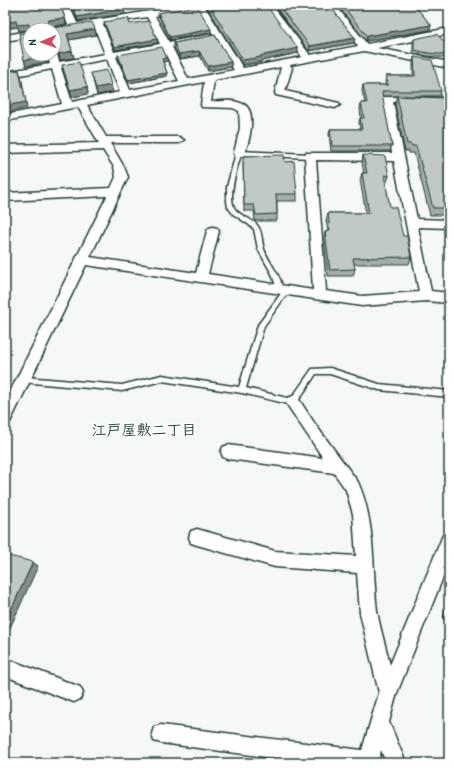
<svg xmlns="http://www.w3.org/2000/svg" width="454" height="768" font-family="'Patrick Hand','Klee One',sans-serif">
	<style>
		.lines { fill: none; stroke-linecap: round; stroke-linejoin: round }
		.service-casing { stroke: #1f3d34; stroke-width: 3 }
		.minor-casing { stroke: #1f3d34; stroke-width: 3 }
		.service { fill: #fff; fill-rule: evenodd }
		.minor { fill: #fff; fill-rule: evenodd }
		.wall { fill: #a5adaa; stroke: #1f3d34 }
		.shaded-wall { fill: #868d8b; stroke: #1f3d34 }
		.building { fill: #c0c9c6; stroke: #1f3d34 }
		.labels { text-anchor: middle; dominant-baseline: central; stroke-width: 3; stroke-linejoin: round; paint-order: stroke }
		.neighbourhood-label { font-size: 15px; font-weight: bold; fill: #1f3d34; stroke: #fff }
	</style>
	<rect width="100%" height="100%" fill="#f6f7f7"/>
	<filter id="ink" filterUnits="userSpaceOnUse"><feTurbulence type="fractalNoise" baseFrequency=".025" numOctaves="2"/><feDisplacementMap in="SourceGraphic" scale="8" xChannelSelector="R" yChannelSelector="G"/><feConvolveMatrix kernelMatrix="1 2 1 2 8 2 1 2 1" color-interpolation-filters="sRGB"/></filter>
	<g filter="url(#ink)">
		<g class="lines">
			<g class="service-casing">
				<path id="service" d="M239,151L310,154L313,156L310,158L241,155C237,167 227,197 235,209C240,216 251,218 257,225C263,232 261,241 264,249C269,264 281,274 283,290L286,289L289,291L264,326L246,388L291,399L312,369L330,368L379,384L449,391V397L379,390L330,374H316L296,404L293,405L242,393L162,381L122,391L22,382L21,380L22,378L24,377L122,385L162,375L239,387L258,325L282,292H278L272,274L258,249L254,229L248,224L233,214L228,207L227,201V187L236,153Z"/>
			</g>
			<g class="minor-casing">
				<path id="minor" d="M61,5H69L77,23L186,5H206L205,7L243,68L302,57L264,5H272L310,55L358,46L326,5H335L367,44L449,28V34L377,48L449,62V68L364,51L290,65L292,68L285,91L339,103L340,105L335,108L276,95L275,93L281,67L214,80L211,102C221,101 233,99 243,104C258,110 249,145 243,156H235L234,153L240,128L239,111L233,108L202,107L201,105L204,82L87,105L106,137H179L184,140L179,143H110L124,167L128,177L90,257L196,273L207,231L209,228L213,227L217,228L219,231L208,274L313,290L305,156L306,153H392L382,99L383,97L449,98V104L393,102L417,219L449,220V228L418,227L431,291L449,293V303L426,301L362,306L86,265L10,422L5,423V402L107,196L5,201V193L111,188L116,177L114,167L103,150L5,153V145L99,143L78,107L5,121V115L62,104L52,69L5,78V72L50,64L47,54H54V52L57,54L59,62L105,54L94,26L54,33V30H49L51,28L68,25ZM198,8L213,34L169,42L155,16ZM147,17L160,44L114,52L103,24ZM216,39L234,70L188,79L172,47ZM163,49L179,81L130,90L116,57ZM107,59L120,92L72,102L61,68ZM316,160L394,161L419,292L362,296L326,291Z
					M30,31V37L5,41V35Z
					M293,396L298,398L315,424L358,482C376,522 372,569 377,611C380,629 386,647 390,665L443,535L449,533V562L397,693L389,722L406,763H386L381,750L378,763H311L161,743L154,741L152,734L154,727L161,725L362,750L379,693L360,613L357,573L275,567L197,545L191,543L189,537L191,531L197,529L275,551L356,556L353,514L346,490L334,473L228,459L223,457L221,452L223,447L228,445L323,458L288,406L286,402L288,398Z
					M5,658L80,687L83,693L80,699L74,702L5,676Z"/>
			</g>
			<use href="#service" class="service"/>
			<use href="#minor" class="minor"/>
		</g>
		<path class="wall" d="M5,5L48,7L66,24L52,26L53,28L95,29L96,35L69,40L74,58L60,60L58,54L54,51V30H30L48,62L26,66L29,30L19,31L18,27L5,29Z
			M72,5L124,9L125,14L78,21L73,10Z
			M207,5H266L298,53L261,61V62L243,65L207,7Z
			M274,5H329L355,38L354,43L309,51Z
			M337,5H414L431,25L430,30L366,41Z
			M158,13L211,33L170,40L159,17Z
			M104,22L130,24L158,43L115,50L105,25Z
			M215,35L231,62V67L208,71L200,56L180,59L174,48V43Z
			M414,39L449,48V58L427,56L413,53V42Z
			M118,55L167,58L168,61L163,62L167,73V76L129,83L118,58Z
			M414,57L441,91L440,96H404L449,110V215H430L414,153H409V151H405L395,104L397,96H382L392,146L390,151H331L329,134L330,129H360L359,123L360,118H361L360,109L361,103H365L362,91L363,85H386L385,82L386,76H413V62Z
			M62,65L87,87L88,94L72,97Z
			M91,73L113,92L97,95Z
			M363,155L389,176L387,182H385L390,207L411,257L409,264H354L355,269L353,276H328L324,238L325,232L328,231L326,220L328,213H366L360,180L362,173H364L362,162Z
			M243,162H285L297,194V201H277V221H255L254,211H244Z
			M449,590V622L443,619Z"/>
		<path class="shaded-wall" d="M154,5H177L155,9Z
			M124,9L125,14L78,21L77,17Z
			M65,18L66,24L51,27L46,25L49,20Z
			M16,21L29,24L31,30L19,31L18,27L5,29V23Z
			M431,25L430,30L366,41L367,36Z
			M95,29L96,35L69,40L67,34Z
			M211,29V33L170,40V37Z
			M355,38L354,43L309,51L310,46Z
			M157,39L158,43L115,50L114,47Z
			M298,48V53L261,61V62L243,65V60L260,56Z
			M72,51L74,58L60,60L59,54Z
			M199,51L200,56L180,59L179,54Z
			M46,54L48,62L26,66L24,60Z
			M167,58L168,61L162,62V59Z
			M231,62V67L208,71V66Z
			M19,70L21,76L27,108L5,113V106Z
			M167,73V76L129,83L128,80Z
			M111,85L113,92L97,95L96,88Z
			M87,87L88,94L72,97L70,90Z
			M33,562L38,566L5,639V623Z"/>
		<path class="building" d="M5,5H48V7L60,5L65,18L49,20L46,25H51L53,28L92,22L95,29L67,34L72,51L59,54L57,48L54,46V30H30V54H46V56L24,60L19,34L29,32V24L17,25L16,21L5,23Z
			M72,5H123L124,9L77,17Z
			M209,5H266L298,48L260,56L261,57L243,60Z
			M278,5H329L355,38L310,46Z
			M342,5H414L431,25L367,36Z
			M197,6L211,29L170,37L158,13Z
			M128,18L130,24L149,21L157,39L114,47L104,22Z
			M437,34L449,48V55L428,53L414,50V39Z
			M215,35L231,62L208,66L199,51L179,54L174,43Z
			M162,47L167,58L162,59L167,73L128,80L118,55Z
			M414,57L432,60L441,91H383L382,94L392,146H332L330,129H362L360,118H364L361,103H367L363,85H388L386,76H415Z
			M79,62L87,87L70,90L62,65Z
			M19,70L26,102L5,106V72Z
			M107,70L111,85L96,88L91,73Z
			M397,96L445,98L449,110V208H433L416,146H412L411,144H407Z
			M284,155L285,162L294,161L297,194H276L277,214L256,215L254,205H244L243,156Z
			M363,155L385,156L389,176L384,175L390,207H396L403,236H407L411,257L353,258L355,269L330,270L325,232L330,231L328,213H369L362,173H367Z
			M5,555L33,562L5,623Z
			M449,608V618L447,617Z"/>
	</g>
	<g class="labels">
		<g class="neighbourhood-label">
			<text x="144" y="429">江戸屋敷二丁目</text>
		</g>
	</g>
	<rect width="454" height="768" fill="none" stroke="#fff" stroke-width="20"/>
	<rect x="10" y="10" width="434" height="748" fill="none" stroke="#1f3d34" stroke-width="1.5" filter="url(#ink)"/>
	<g transform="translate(42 42) rotate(268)"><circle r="19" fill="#ffffff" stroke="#a5b1ae"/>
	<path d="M0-3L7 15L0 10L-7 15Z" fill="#d1495b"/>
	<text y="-6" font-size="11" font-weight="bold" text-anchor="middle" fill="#1f3d34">N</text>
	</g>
</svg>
